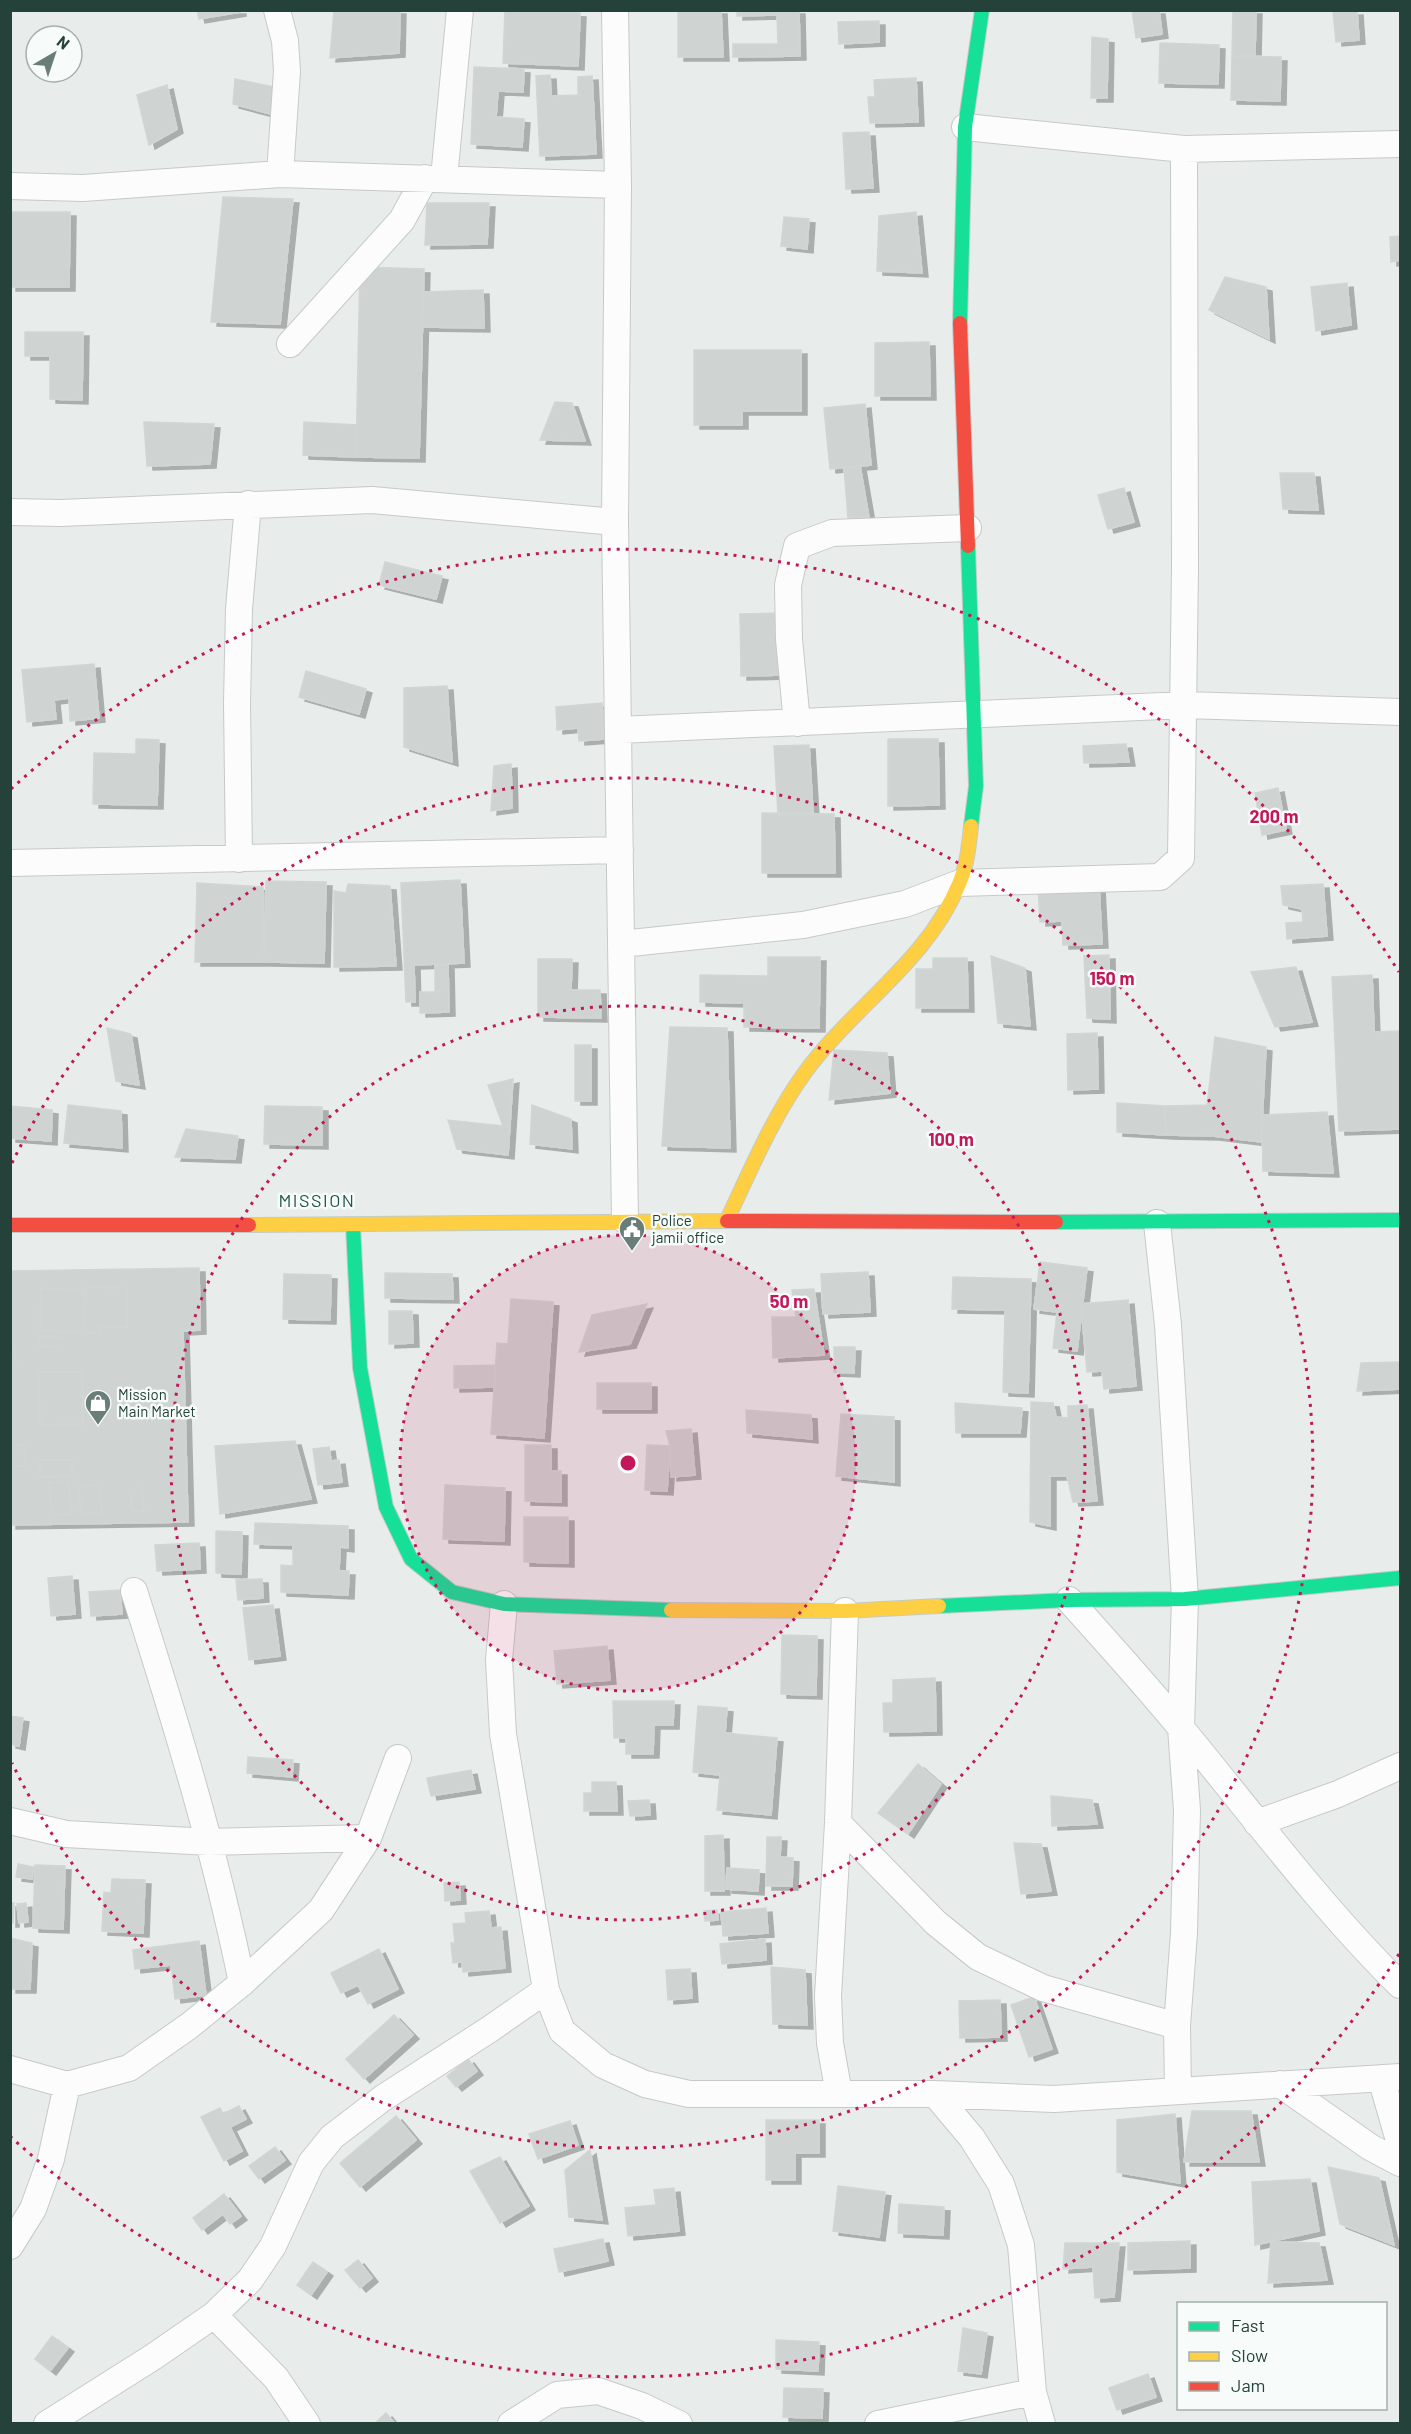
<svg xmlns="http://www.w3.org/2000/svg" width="1411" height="2434" font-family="Barlow,sans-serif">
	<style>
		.building { fill: #cfd4d2; stroke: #d1d6d4; stroke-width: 1.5; filter: url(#shadow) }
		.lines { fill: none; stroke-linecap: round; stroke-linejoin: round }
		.street-casing { stroke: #c5cac8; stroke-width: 28 }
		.fast-casing { stroke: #c3cbc8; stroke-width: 16 }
		.slow-casing { stroke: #c3cbc8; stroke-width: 16 }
		.jam-casing { stroke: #c3cbc8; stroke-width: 16 }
		.street { stroke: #fcfcfc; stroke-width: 26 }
		.fast { stroke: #16e098; stroke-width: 14 }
		.slow { stroke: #ffcf43; stroke-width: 14 }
		.jam { stroke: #f24e42; stroke-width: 14 }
		.ring { fill: none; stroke: #c2185b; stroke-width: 3; stroke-dasharray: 3 6 }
		.labels { text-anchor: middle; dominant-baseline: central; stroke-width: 5; stroke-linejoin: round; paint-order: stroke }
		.poi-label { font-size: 15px; fill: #24423a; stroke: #f7fbf9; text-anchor: start }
		.quarter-label { font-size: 18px; letter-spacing: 1.5px; fill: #1f5548; stroke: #f7fbf9 }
		.centre { fill: #c2185b; stroke: #f7fbf9; stroke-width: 3 }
		.ring-label { font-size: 18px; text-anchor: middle; font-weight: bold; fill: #c2185b; stroke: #f7fbf9; stroke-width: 5; stroke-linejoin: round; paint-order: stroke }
	</style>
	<defs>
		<filter id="shadow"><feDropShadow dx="6" dy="4" stdDeviation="0" flood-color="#0004"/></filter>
	</defs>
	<rect width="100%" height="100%" fill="#e8edeb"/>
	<path class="building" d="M197,10H240V12L199,19Z
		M334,10H400L399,53L330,58Z
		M505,10L580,13L578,66L503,63Z
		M678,10H721L723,57H678Z
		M737,10H799L800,56L733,57V44H778L777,15L737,16Z
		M1132,10H1159L1162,34L1136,38Z
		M1233,10H1256L1255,55L1232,56Z
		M1357,11L1359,40L1336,42L1333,12Z
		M879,21V42L839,44L838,22Z
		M1092,37L1108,39L1107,98H1091Z
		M1160,43L1219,45L1218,84L1159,83Z
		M1232,56L1281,57L1280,101L1231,100Z
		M474,67L524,69L523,92L498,91L496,117L524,119L522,147L471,144Z
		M550,75L551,96L578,95V77L592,76L596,154L540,156L536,76Z
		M916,78L918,122L870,123L868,97H875L874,80Z
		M235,79L279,88L275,115L233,104Z
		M167,85L177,129L149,145L137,95Z
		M869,132L873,188L846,189L843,133Z
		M223,197L293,199L280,324L211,322Z
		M427,203H489L487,244L425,245Z
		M10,212H70L69,287H10Z
		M916,212L922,273L877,271L879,216Z
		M784,217L809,219L807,249L781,246Z
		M1400,236V260L1391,262L1390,237Z
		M360,267L424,269L419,458L356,457Z
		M1225,277L1266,287L1269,339L1209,310Z
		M1347,283L1351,325L1316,331L1311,287Z
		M483,290L484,328L422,327L423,292Z
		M25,332H83L82,400L50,399V356H25Z
		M929,342L930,396H875V343Z
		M694,350H801V411H742V425H694Z
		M555,402L572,403L585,441L540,440Z
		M865,404L871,465L830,469L824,408Z
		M144,422L214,424L210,464L147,466Z
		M304,422L357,425L356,457L303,455Z
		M860,466L869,518H848L844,468Z
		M1280,473H1314L1318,510L1283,509Z
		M1124,488L1134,522L1108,529L1098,495Z
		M385,562L442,576L436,599L379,585Z
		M781,613L783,675L741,676L740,614Z
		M94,664L99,718L70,721L69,698L54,700L56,719L27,722L22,670Z
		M306,671L366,689L359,714L299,697Z
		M447,686L452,762L404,747V688Z
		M602,703L604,739L579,741L578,728L557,730L556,707Z
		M136,739L159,740L157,805L93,804L94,753L136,754Z
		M888,739H938L939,805L888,806Z
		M1126,744L1129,762L1084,763L1083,746Z
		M809,745L813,813L778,815L774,746Z
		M511,764L512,808L491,811L494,766Z
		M1278,788L1286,830L1262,835L1255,793Z
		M762,813L834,814L835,873H762Z
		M460,880L464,963L414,965L415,1002H406L401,883Z
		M266,881L326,882L324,963L264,962Z
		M197,883L263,887L264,962H195Z
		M348,884L390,886L396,966L334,967V891L346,893Z
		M1323,884L1327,936L1287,939L1286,923L1303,922L1302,909L1283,905L1281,886Z
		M1099,885L1102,944L1063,945L1062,921L1040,922L1038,887Z
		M1109,955L1110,1019L1087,1018L1084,956Z
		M991,956L1025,968L1030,1026L998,1023Z
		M768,957H820L819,1028L744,1027V1003L700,1002V975L768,976Z
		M933,958H967L968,1008H916V969H933Z
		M538,959H572L571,990H600L601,1018L538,1017Z
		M435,965H448L449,1012L420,1013V992H435Z
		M1296,967L1312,1022L1275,1027L1251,972Z
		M1372,975L1374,1032L1400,1031V1129L1339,1131L1332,977Z
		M670,1027L727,1028L730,1148L662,1146Z
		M107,1028L131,1034L139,1085L116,1081Z
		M1097,1033L1098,1089L1068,1090L1067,1034Z
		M1215,1037L1266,1047L1261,1142L1213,1136L1166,1135L1165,1106L1207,1105Z
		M575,1045H591V1101H575Z
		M834,1050L887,1053L890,1093L829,1100Z
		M513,1079L508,1155L457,1149L448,1120L503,1126L488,1085Z
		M1117,1103L1165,1106L1166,1135L1117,1132Z
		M68,1105L121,1111L122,1148L64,1143Z
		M532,1105L571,1119L572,1149L530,1144Z
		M10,1106L52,1110L51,1141L10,1138Z
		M265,1106L322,1107V1145L264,1144Z
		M1327,1112L1333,1173L1263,1171L1262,1115Z
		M186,1129L238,1136L235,1159L175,1157Z
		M1040,1262L1087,1268L1077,1351L1053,1348L1057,1312L1034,1309Z
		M199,1268L200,1330L183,1331L188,1522L10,1525V1271Z
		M868,1272L870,1312L823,1314L821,1274Z
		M385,1273L452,1274L453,1299L385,1298Z
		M284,1274L331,1275L330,1320L283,1319Z
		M953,1277L1031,1279L1028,1393L1003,1392L1005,1310L952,1309Z
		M86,1287L127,1288V1327H100V1333H85Z
		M41,1288L84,1290L83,1332L40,1331Z
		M814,1289L824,1355L773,1358L772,1317H796L792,1290Z
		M511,1299L553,1302L544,1438L491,1434L497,1343L508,1344Z
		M1128,1300L1136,1386L1104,1389L1102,1371L1087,1372L1081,1304Z
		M647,1304L630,1344L579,1352L592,1315Z
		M389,1311H412L413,1343L389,1344Z
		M39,1336L62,1337L61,1347L39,1346Z
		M15,1344L16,1365H10V1345Z
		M834,1347H855L854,1373L834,1372Z
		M1400,1362V1389L1357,1391L1361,1363Z
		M495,1365V1387L454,1388V1366Z
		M39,1372H82L83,1424L40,1425Z
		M597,1383H651V1409H597Z
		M1031,1402L1053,1403L1056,1417L1068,1418V1406L1087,1405L1097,1501L1073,1502L1067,1476H1050V1526L1030,1522Z
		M955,1403L1022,1408L1020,1433H956Z
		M746,1410L811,1415L812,1439L747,1433Z
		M841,1414L894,1417V1482L836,1476Z
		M691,1429L695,1475L671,1477L670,1446L666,1431Z
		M295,1441L311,1499L220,1514L215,1446Z
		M10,1445H24L25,1466H10Z
		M525,1445H551V1471H561V1502L525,1501Z
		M647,1445L670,1446L667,1491L645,1490Z
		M329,1447L331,1461L339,1460L342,1482L318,1485L313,1449Z
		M40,1460H72V1476L40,1477Z
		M68,1481L72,1514L52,1515L49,1483Z
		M99,1485L102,1512L81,1514L79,1487Z
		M445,1485L505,1488L504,1541L443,1539Z
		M142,1488L144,1511H132L130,1489Z
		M524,1517H568V1563L524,1562Z
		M255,1523L348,1526V1548L340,1547L339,1571H349L348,1595L281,1592V1565L293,1566V1545L254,1544Z
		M216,1531L242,1532L241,1574L216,1573Z
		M199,1543L200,1569L157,1571L155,1545Z
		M72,1576L75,1614L51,1616L48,1578Z
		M262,1579L263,1598L238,1600L236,1580Z
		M120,1590L122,1614L91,1616L89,1592Z
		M273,1605L280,1656L249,1660L243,1608Z
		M782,1635L817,1636L816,1695L781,1694Z
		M607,1646L610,1680L557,1684L554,1651Z
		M935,1678L936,1731L884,1732L883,1703H893V1680Z
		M613,1701H674L673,1725H654L653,1754H626V1738H614Z
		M698,1706L727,1708L725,1733L777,1738L771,1815L717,1810L720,1775L693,1772Z
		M10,1716L23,1718L19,1746L10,1744Z
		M248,1757L293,1760L292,1777L247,1773Z
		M918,1764L941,1784L908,1834L878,1813Z
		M471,1770L475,1789L431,1796L427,1778Z
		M592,1782H616L617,1811H584V1793H592Z
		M1051,1796L1092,1800L1097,1824L1052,1826Z
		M649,1800L650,1815L630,1816L628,1801Z
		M723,1835L724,1891H705V1836Z
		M767,1837H781L780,1857L793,1858L792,1886H766Z
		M1014,1843L1041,1844L1051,1891L1021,1894Z
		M18,1864L34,1867L32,1879L16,1877Z
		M35,1865L65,1866L63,1929L33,1928Z
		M727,1868L759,1870L758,1891L726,1889Z
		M112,1879L145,1880L143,1933L102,1931L104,1892L111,1893Z
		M459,1882L460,1900L445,1901L444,1883Z
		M10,1903H14L13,1923H10Z
		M26,1903L28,1922L19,1923L17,1904Z
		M766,1908L768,1933L723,1936L721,1912Z
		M717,1910L718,1920L705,1921L704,1911Z
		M489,1911L491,1928L501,1927L505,1968L463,1972L462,1962L453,1963L451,1943H455L453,1924L466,1923L465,1913Z
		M10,1938L32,1943L30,1989H10Z
		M765,1939L766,1960L722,1964L720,1944Z
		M199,1941L206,1995L175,1999L171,1965L135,1969L133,1950Z
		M379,1949L398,1989L368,2004L358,1985L341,1993L331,1973Z
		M771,1967L805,1970L807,2025L773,2024Z
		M690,1969L692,1998L668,2000L666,1970Z
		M1034,1997L1052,2049L1029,2057L1011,2005Z
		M1000,2000L1001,2037L960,2038L959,2001Z
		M394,2015L413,2035L364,2079L346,2059Z
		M468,2059L477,2071L456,2087L447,2076Z
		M239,2106L246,2119L230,2127L242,2151L224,2161L201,2117L220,2108L223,2114Z
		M1192,2111H1251L1259,2162H1184Z
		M1175,2114L1180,2183L1117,2172V2120Z
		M396,2116L416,2140L360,2187L340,2163Z
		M766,2120H819V2153H795V2180H766Z
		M570,2121L578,2145L538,2159L529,2134Z
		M275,2147L285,2160L259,2179L249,2166Z
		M590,2150L602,2220L569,2217L565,2170Z
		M500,2157L529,2206L500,2223L470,2171Z
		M1328,2167L1379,2178L1394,2245L1340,2224Z
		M1310,2179L1319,2231L1255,2245L1252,2182Z
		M838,2186L885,2192L879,2237L833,2231Z
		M674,2188L679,2231L628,2236L625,2208L656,2205L654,2190Z
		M224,2194L241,2216L230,2224L223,2214L202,2230L193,2218Z
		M899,2204L944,2207L943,2235L898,2233Z
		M603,2239L608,2261L559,2272L554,2249Z
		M1190,2241V2268L1128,2270V2243Z
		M1271,2242L1319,2243L1327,2280L1268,2283Z
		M1065,2243H1119L1114,2297L1095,2298L1093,2267L1063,2269Z
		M358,2260L372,2278L360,2288L345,2270Z
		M313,2262L327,2272L311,2295L297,2285Z
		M963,2328L987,2333L981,2374L958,2371Z
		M52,2336L68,2348L50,2371L35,2359Z
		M776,2340L819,2342L818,2371L776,2369Z
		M1148,2374L1156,2397L1117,2410L1109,2388Z
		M784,2388L823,2389L822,2418L783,2417Z
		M386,2413L395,2424H374Z"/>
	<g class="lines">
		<g class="street-casing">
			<path id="street" d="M277,10L285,41L287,71L280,174
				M615,10L618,185L615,522L625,1220
				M965,127L1184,149L1400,144
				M444,178L460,10
				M10,186L83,188L280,174L618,185
				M290,344L402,220L425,178
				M10,512L61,513L372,500L615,522
				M797,723L789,639L788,585L797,546L832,533L968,528
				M618,730L1185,705L1400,712
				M239,859L237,703L239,609L248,504
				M10,863L620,850
				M621,944L803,925L905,904L960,883L1160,877L1181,858L1185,569L1184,149
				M1157,1223L1168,1325L1185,1599L1181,1728L1187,1810L1184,1933L1177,2026L1178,2090
				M134,1591C175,1720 215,1850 242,1983
				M1069,1600C1107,1642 1145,1684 1181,1728C1253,1815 1320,1906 1400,1985
				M504,1604L499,1660L503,1734L546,1990L562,2031L603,2065L645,2084L689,2094H935L1054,2099L1400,2077
				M10,1821L66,1834L209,1842L368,1838
				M838,1823L936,1923L978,1957L1043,1988L1177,2026
				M1257,1823L1338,1794L1400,1766
				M10,2069L67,2085L129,2068L189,2026L242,1983L321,1910L368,1838L398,1758
				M1381,2078L1400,2144
				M1280,2084L1370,2147L1400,2163
				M839,2094L830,2043L828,1996L838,1823L845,1611
				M935,2094L972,2138L1001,2184L1021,2245L1033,2392L1042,2424
				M10,2246L33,2209L51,2159L67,2085
				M214,2315L276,2378L307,2424
				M47,2424L153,2357L214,2315L250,2280L273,2246L311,2163L332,2137L383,2098L490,2029L546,1990
				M511,2424L557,2395L598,2391L642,2406L679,2424
				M878,2424L1033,2392"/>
		</g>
		<g class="fast-casing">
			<path id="fast" d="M960,323L965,127L982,10
				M968,546L976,786L971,826
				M1056,1222L1400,1220
				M353,1225L360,1368L386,1507L411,1559L452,1592L504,1604L671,1610
				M939,1606L1069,1600L1185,1599L1400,1578"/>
		</g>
		<g class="slow-casing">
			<path id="slow" d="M727,1220C751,1169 773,1116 806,1071C854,1006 928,960 959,884C967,866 969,845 971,826
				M249,1225L727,1221
				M671,1610L845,1611L939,1606"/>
		</g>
		<g class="jam-casing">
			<path id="jam" d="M960,323L968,546
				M727,1221L1056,1222
				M10,1225H249"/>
		</g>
		<use href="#street" class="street"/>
		<use href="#fast" class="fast"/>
		<use href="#slow" class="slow"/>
		<use href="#jam" class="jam"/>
	</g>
	<circle cx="628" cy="1463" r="228" fill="#c2185b" fill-opacity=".12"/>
	<g class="ring">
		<circle cx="628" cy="1463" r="228"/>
		<circle cx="628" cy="1463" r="457"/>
		<path d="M12 1163A685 685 0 1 1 12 1763"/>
		<path d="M1399 1954A914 914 0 0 1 11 2137M11 789A914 914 0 0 1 1399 972"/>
	</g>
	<defs>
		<g id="civic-pin" transform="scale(1.35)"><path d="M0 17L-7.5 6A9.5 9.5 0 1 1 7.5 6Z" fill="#697e78" stroke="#f7fbf9"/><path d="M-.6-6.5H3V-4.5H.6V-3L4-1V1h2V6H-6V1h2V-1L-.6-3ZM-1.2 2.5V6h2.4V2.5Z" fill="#fff"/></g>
		<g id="shop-pin" transform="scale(1.35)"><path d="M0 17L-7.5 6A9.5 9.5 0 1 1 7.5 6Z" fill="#697e78" stroke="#f7fbf9"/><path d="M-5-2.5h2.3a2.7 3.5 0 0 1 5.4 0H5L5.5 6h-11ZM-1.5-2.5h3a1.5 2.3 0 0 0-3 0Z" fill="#fff"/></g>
	</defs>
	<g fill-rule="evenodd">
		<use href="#civic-pin" x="632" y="1229"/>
		<use href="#shop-pin" x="98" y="1403"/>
	</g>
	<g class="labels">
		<g class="poi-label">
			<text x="652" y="1220">Police<tspan x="652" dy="17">jamii office</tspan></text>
			<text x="118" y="1394">Mission<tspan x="118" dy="17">Main Market</tspan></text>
		</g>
		<g class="quarter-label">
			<text x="317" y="1200">MISSION</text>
		</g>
	</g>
	<circle cx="628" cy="1463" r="9" class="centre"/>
	<g class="ring-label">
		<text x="1274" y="823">200 m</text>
		<text x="1112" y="985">150 m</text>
		<text x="951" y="1146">100 m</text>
		<text x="789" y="1308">50 m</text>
	</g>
	<rect width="1411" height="2434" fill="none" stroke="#24423a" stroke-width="24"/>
	<rect x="1177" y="2302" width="210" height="108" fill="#f7fbf9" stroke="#a3b1ad" stroke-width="1.5"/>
	<rect x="1189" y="2322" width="30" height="9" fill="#16e098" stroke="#a3b1ad" stroke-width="1.5"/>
	<text x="1231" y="2332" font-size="18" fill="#24423a">Fast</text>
	<rect x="1189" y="2352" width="30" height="9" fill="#ffcf43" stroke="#a3b1ad" stroke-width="1.5"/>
	<text x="1231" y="2362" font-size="18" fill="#24423a">Slow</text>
	<rect x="1189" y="2382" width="30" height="9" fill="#f24e42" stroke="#a3b1ad" stroke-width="1.5"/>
	<text x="1231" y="2392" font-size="18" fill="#24423a">Jam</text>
	<g transform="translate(54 54) rotate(39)"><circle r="28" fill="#f7fbf9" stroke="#a3b1ad" stroke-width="1.5"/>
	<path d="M0-4.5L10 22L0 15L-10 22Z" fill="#697e78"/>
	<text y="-9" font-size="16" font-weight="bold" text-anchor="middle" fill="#24423a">N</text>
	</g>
</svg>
